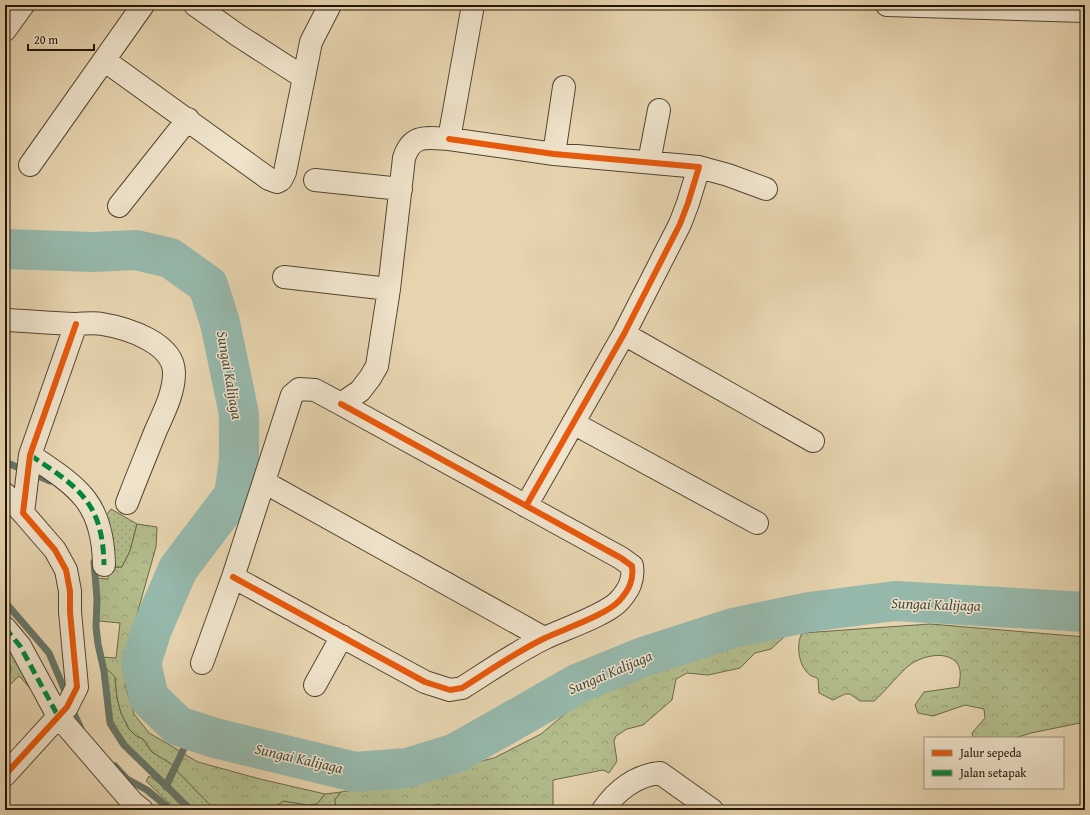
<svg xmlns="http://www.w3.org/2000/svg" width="1090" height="815" font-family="'Gentium Book Plus',serif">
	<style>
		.grass { fill: url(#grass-dots); stroke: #6a6948 }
		.forest { fill: url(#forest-crowns); stroke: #6a6948 }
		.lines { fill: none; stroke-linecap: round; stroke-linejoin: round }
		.stream { stroke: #687769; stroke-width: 7 }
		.river { stroke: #96b8ab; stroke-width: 40 }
		.minor-casing { stroke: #534530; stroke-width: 24 }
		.minor { stroke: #efe3cb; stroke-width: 22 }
		.quiet { stroke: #00873e; stroke-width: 5; stroke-dasharray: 10 5; stroke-linecap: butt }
		.cycleway-casing { stroke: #efe3cb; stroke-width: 8 }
		.cycleway { stroke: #e8590c; stroke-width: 6 }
		.labels { text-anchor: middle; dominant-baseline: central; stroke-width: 3; stroke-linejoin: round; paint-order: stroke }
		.water-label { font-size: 15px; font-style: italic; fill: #4b4e3f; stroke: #efe3cb }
	</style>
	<defs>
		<pattern id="grass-dots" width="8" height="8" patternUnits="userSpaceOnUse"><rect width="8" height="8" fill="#b3bd8c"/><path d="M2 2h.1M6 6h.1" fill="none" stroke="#9aa277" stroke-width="1.8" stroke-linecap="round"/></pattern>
		<pattern id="forest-crowns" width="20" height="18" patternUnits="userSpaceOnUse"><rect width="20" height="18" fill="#b3bd8c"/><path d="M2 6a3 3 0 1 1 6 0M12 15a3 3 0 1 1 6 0" fill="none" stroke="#9aa277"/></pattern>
	</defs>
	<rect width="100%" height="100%" fill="#e6d4af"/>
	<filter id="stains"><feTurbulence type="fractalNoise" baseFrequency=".005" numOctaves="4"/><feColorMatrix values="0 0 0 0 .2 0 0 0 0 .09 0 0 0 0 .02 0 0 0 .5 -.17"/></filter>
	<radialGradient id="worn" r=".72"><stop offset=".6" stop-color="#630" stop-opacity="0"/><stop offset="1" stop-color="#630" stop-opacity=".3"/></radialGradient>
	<path class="grass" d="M111,509L137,524L130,551L122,567L109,568L104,518Z
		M5,623L44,703L19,676L10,685L6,674H10L5,657Z
		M105,667L115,677L117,698L121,713L129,729L135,735L143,739L152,752L173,765L164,782C148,763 122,747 112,723Z
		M176,770L215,810H193L169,787Z
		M149,776C164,785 173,799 186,810H176L146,781Z
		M341,792L335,800L336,810H271L283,801L308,805L317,804L325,794Z"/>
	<path class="forest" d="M137,524L157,527L156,547L132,632L125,685L134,714L149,733L180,751L173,765L152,752L143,739L135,735L129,729L121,713L117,698L115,677L105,667L102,657L116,658L120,623L99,621L98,578L108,579L109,568L122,567L130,551Z
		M930,624L1085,637V722L1031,733L1015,738H973L972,733L985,718L984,709L965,705L933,716L918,713L915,705L924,692L959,687C960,679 962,669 957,663C946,650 923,656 911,664C901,671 885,692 874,701H860L850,694H845L833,700L819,693L818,679C815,676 812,677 810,675C798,666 796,644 802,633Z
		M785,636L771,649L755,653L740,668L708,675L687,673L676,679L672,700L643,725L627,729L616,736L614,741L617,761L609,773L603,770L553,780V810H443L440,804L414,810H336L335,800L341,792L364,788L494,758L541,734L592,691L696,654Z
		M5,657L11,668L10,674H6Z
		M184,754L198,762L260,779L325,794L317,804L308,805L283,801L271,810H215L176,770Z"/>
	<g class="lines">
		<path class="stream" d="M5,462L50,481
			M94,562L97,599L96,627L98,644L104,671L110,723L124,745L191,810
			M5,602L49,653L67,696
			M71,707L81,729
			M115,766L127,779L147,790L171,810
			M166,787L192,731"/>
		<path class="river" d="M5,249L93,252L136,250L170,258L208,285L220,323L239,414V460L234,495L178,569L152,629L141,663L149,698L178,726L215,738L355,772L407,768L456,753L579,683L643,657L733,628L809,612L895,601L1085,612"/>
		<g class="minor-casing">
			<path id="minor" d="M195,5L239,36L303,77
				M887,5L1085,11
				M5,30L23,5
				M104,60L269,179L277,182L281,180L285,172L311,42L330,5
				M449,139L554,154L699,167L688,203L680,224L624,334L526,506
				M554,154L564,87
				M649,162L659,110
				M30,165L143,5
				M699,167L728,175L766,189
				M315,180L401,189
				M119,206L188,119
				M284,277L389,289
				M5,320C28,321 51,323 75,324C84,324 93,322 102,324C127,328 174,343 174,373C174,393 164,412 156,430C146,455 136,479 127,503
				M624,334L813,441
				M573,423L757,523
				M30,455C78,487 103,502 104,565
				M264,482L544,638
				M5,494L23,513
				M233,577L425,682L450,690L462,688C489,671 516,652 545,638C564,629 606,615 619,601C629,590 634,580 632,566L621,558L341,404
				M5,628L20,646L58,716L133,803L142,810
				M202,663L233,577L292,395L299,389L315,390L341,404L360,391L370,378L377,366L389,289L404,158C412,133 428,138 449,139L473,5
				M315,685L342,636
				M5,775L67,707L77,687L70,612V591L66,570L55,550L23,513L30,455L76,324
				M603,810C616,791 636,775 660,773L712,810"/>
		</g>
		<use href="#minor" class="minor"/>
		<path class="quiet" d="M1000,8V5
			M30,455C78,487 103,502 104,565
			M5,628L20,646L58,716"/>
		<g class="cycleway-casing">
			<path id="cycleway" d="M449,139L554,154L699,167L688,203L680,224L624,334L526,506
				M233,577L425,682L450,690L462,688C489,671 516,652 545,638C564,629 606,615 619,601C629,590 634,580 632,566L621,558L341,404
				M5,775L67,707L77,687L70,612V591L66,570L55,550L23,513L30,455L76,324"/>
		</g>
		<use href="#cycleway" class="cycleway"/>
	</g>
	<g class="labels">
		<g class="water-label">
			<text transform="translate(230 375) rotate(80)">Sungai Kalijaga</text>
			<text transform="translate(936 604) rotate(2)">Sungai Kalijaga</text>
			<text transform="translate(610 672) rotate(-23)">Sungai Kalijaga</text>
			<text transform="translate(299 758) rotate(13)">Sungai Kalijaga</text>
		</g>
	</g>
	<rect width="1090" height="815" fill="none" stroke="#e6d4af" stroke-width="20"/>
	<rect x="6" y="6" width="1078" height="803" fill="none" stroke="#221505" stroke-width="2"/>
	<rect x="10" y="10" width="1070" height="795" fill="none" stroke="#221505"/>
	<rect x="924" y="737" width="140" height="52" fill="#efe3cb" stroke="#9d917c"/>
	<rect x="932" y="750" width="20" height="6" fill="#e8590c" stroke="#9d917c"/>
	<text x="960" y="757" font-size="12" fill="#221505">Jalur sepeda</text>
	<rect x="932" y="770" width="20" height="6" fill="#00873e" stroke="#9d917c"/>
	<text x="960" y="777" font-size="12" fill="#221505">Jalan setapak</text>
	<path d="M28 44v6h66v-6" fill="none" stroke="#221505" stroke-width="2"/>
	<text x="34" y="44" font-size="12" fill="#221505" stroke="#efe3cb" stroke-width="3" paint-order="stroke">20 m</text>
	<rect width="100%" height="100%" filter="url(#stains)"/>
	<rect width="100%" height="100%" fill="url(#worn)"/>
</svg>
